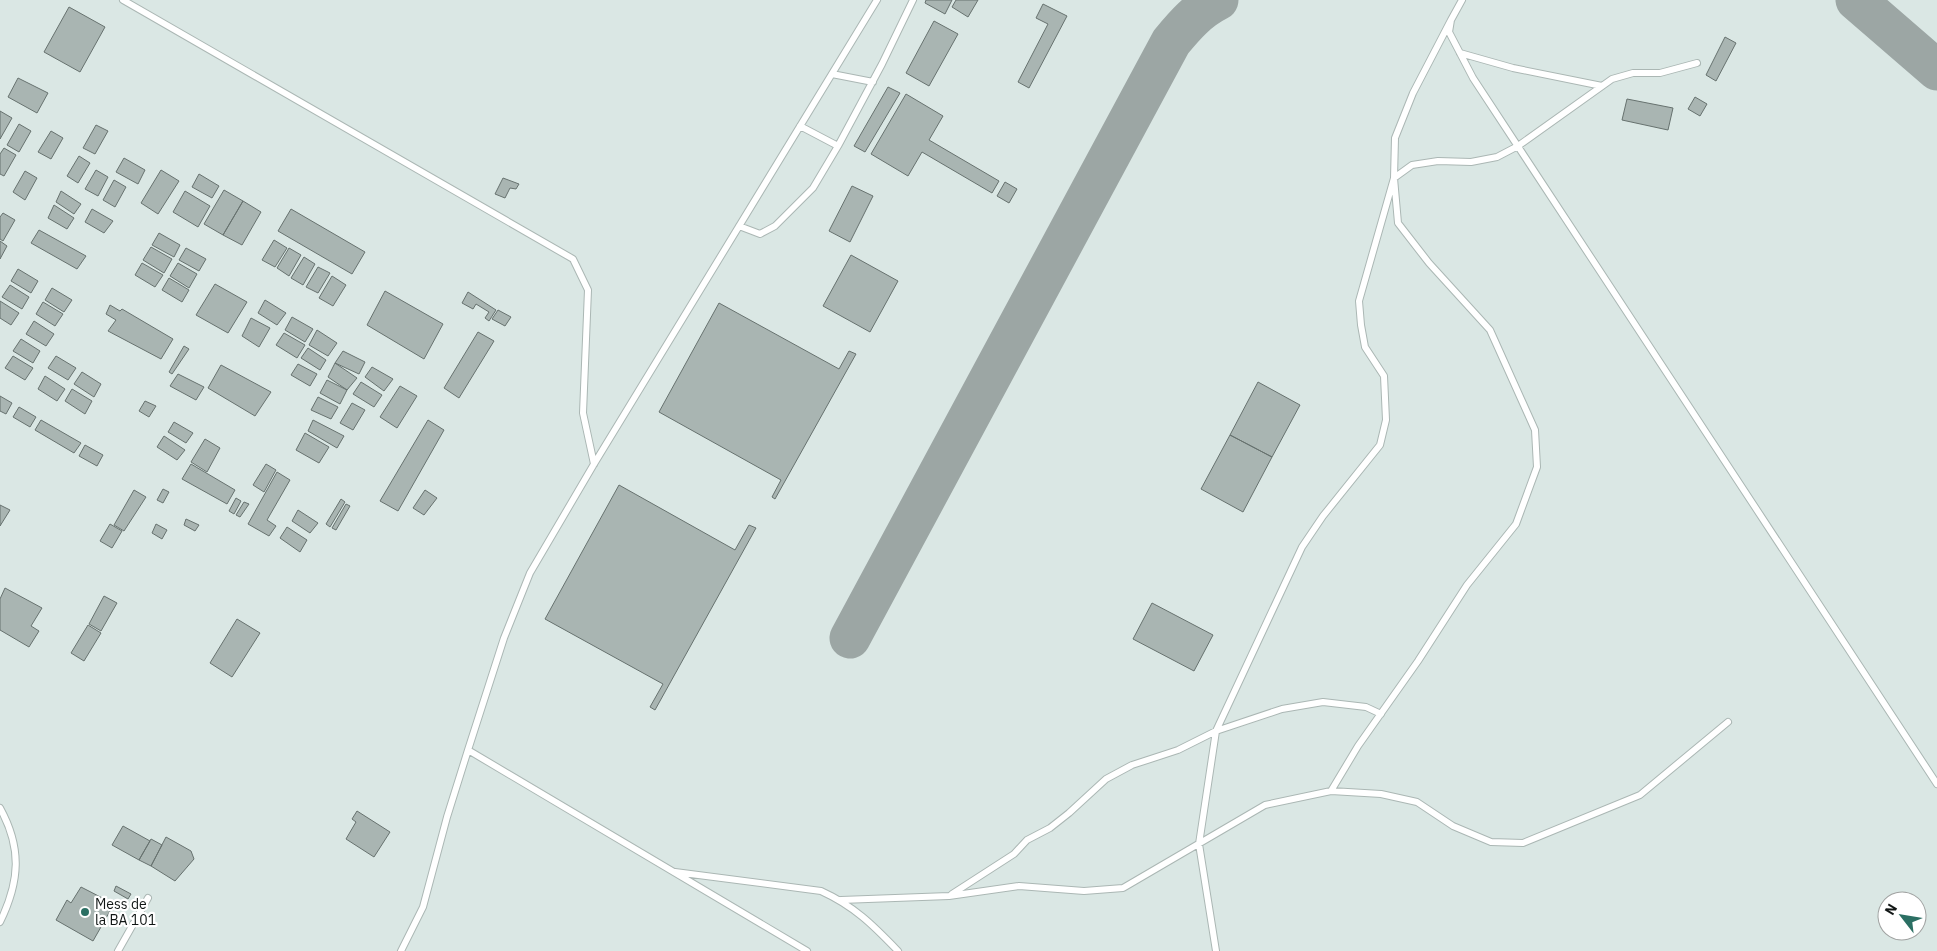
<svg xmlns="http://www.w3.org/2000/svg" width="1937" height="951" font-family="'IBM Plex Sans',sans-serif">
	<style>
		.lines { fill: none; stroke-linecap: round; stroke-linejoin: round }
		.taxiway { stroke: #9ca6a4; stroke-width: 41 }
		.building { fill: #a9b5b2; stroke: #67726f }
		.lane-casing { stroke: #abb7b4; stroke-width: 8 }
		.lane { stroke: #fff; stroke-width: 6 }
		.poi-dot { fill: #2b6f63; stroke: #fff; stroke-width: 2 }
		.labels { text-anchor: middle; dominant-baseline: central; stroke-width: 4.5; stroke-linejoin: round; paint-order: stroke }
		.poi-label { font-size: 14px; fill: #111615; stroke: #fff; text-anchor: start }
	</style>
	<rect width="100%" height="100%" fill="#dae7e4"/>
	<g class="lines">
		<path class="taxiway" d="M1856,0L1937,70
			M850,638L1171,42C1185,25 1198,10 1218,0"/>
	</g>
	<path class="building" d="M926,0H952L945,14L925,3Z
		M956,0H978L968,17L952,7Z
		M1043,4L1067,16L1029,88L1018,82L1048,24L1036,18Z
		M69,7L105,27L80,72L44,52Z
		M934,21L958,34L929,86L906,73Z
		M1725,37L1736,43L1716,81L1706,75Z
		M18,78L48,93L37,113L8,97Z
		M888,87L900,93L865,152L854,146Z
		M906,94L943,116L929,140L999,181L992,193L922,152L908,176L871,154Z
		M1695,97L1707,104L1700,116L1688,109Z
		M1627,99L1673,108L1668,130L1622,120Z
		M0,111L12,118L0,139Z
		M19,124L31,131L19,152L7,145Z
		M96,125L108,131L95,154L83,148Z
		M51,131L63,138L51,159L38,152Z
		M4,148L16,155L4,176L0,174V154Z
		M79,156L90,163L78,183L67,176Z
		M124,158L145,170L138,184L116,172Z
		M96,170L108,177L98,196L85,189Z
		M161,170L179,181L158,214L141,203Z
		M25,171L37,178L25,200L13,192Z
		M199,174L219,186L212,198L192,187Z
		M503,178L519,184L516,189L510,188L505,198L495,194Z
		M114,180L126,187L115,207L103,200Z
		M1005,182L1017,189L1009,203L997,196Z
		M852,186L873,196L850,242L829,231Z
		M224,190L243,201L223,235L204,224Z
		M61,191L81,204L74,214L56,202Z
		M185,191L210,206L198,227L173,212Z
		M243,201L261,212L242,245L223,235Z
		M54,205L74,218L67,229L48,218Z
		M92,209L113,221L104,233L85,222Z
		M291,209L365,252L352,274L278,231Z
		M3,213L15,220L3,241L0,239V217Z
		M39,230L86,256L77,269L31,243Z
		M159,233L180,245L174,257L152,245Z
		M274,240L287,248L275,267L262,260Z
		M0,241L7,246L0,259Z
		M151,247L172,259L164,273L143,260Z
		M186,248L206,259L199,271L179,260Z
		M289,248L301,255L289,276L277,268Z
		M851,255L898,281L870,332L823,306Z
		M304,257L315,264L303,285L291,278Z
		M142,263L163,275L155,287L135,275Z
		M178,263L197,274L189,288L170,276Z
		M318,267L330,273L318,293L306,287Z
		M18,269L38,281L31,293L11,281Z
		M332,276L346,285L333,306L319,298Z
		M169,278L189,290L182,302L162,290Z
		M215,284L247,302L228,333L196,315Z
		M10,285L29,297L22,309L2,297Z
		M52,288L72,300L64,312L45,300Z
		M385,291L443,324L424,359L367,325Z
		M468,292L496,310L489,321L485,318L489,312L476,304L473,309L462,303Z
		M265,300L286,313L277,325L258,313Z
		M0,301L19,313L11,325L0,318Z
		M43,302L63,314L55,326L36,314Z
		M719,303L839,369L849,351L856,354L775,499L772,497L781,480L659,412Z
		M110,305L120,311L122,309L173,339L161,359L108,331L116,320L106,314Z
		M498,310L511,317L505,326L492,319Z
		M292,317L313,329L305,342L285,330Z
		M251,318L270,328L259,347L242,336Z
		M34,321L54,334L46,346L26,334Z
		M317,330L337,343L328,356L309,345Z
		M478,332L494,341L459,398L444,388Z
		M284,333L305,345L297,358L276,345Z
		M21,339L40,351L33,363L13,351Z
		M184,346L189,349L172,374L169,372Z
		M308,348L326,360L320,370L301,358Z
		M343,351L365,362L359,374L335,363Z
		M13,356L33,368L25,380L5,368Z
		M56,356L76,368L68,380L48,368Z
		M335,363L357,378L347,390L328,377Z
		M298,364L317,374L310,386L291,375Z
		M221,365L271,392L255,416L208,388Z
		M372,367L393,379L384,391L365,377Z
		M82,372L101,384L94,397L74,384Z
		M178,374L204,387L196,400L170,386Z
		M45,376L65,389L57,401L38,389Z
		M327,380L347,390L340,404L320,393Z
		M361,382L382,395L374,407L353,394Z
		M1258,382L1300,405L1272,457L1230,435Z
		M400,386L417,396L397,428L380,417Z
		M72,389L92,401L85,414L65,401Z
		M0,396L12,403L6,414L0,411Z
		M318,397L338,407L331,419L311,410Z
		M145,401L156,406L149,417L139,411Z
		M352,403L365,410L353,430L340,423Z
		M19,407L36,417L30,427L13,417Z
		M41,420L81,443L74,453L35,430Z
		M313,420L344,436L337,448L308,431Z
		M428,420L444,430L398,511L380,501Z
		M174,422L193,433L186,443L168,432Z
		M305,433L329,447L319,463L296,450Z
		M1230,435L1272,457L1243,512L1201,489Z
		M164,436L185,450L177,460L157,447Z
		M205,439L220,448L207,472L191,462Z
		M85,445L103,455L97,466L79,456Z
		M191,464L235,490L227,504L182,479Z
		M266,464L276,470L264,492L253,485Z
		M277,472L290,480L267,520L276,526L269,536L248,524Z
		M619,485L735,550L749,525L756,528L655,710L650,707L663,684L545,619Z
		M163,489L169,492L163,503L157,500Z
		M134,490L146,497L124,531L114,525Z
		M425,490L437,498L424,515L413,508Z
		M236,498L241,501L234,514L229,511Z
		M341,499L345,502L330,527L326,524Z
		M244,502L249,504L240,517L236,515Z
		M346,504L350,506L336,530L332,528Z
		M0,505L10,510L0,526Z
		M298,510L318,523L310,533L292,521Z
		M186,519L199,525L195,531L184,525Z
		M110,524L122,531L112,548L100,541Z
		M156,524L167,530L162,539L152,533Z
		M287,527L307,540L300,552L280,538Z
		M5,588L42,608L31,626L39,631L29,647L0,630V599Z
		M104,596L117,603L101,631L89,624Z
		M1152,603L1213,635L1194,671L1133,639Z
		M237,619L260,633L232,677L210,663Z
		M88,625L101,633L84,661L71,653Z
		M357,811L390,832L374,857L346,839L356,822L352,819Z
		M123,826L150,841L139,860L112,845Z
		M166,837L191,851L194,859L175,881L151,866Z
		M151,839L162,845L151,866L139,860Z
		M116,886L131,894L128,899L114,891Z
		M81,887L114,904L93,941L56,920L67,900L71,903Z"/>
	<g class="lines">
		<g class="lane-casing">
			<path id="lane" d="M123,0L573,259L588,290L583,413L594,464
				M1462,0L1451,20L1449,32L1473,78L1937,784
				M1460,53L1513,68L1602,86
				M832,74L873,82
				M800,126L838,146
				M739,226L760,234L775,226L813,188L838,146L882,64L913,0
				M468,750L807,951
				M1331,791L1381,794L1417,802L1453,826L1491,842L1523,843L1640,795L1728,722
				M0,808C22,848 20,881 0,922
				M675,872L821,891C854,906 873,925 898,951
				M952,894L1014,854L1027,840L1050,828L1069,813L1106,779L1132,765L1178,750L1216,731L1282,709L1323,702L1366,707L1381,714
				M841,900L949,896L1019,886L1084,891L1123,888L1265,805L1331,791L1358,746L1418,661L1467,585L1516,524L1537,467L1535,430L1490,330L1429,263L1398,223L1394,178L1395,138L1413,93L1451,20
				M118,951L148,898
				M401,951L423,907L447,817L468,750L504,638L530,573L594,464L877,0
				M1216,951L1199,844L1216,731L1302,547L1323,516L1380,445L1386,420L1384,376L1365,347L1361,325L1359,301L1394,178L1412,165L1438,161L1471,162L1497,157L1518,146L1612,79L1633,73H1660L1697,63"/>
		</g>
		<use href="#lane" class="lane"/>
	</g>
	<circle class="poi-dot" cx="85" cy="912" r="5"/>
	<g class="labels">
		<g class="poi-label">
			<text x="95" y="904">Mess de<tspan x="95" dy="16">la BA 101</tspan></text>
		</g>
	</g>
	<g transform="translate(1902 916) rotate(301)"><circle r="24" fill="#ffffff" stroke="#a0a2a1"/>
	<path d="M0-4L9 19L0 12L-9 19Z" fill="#2b6f63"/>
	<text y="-8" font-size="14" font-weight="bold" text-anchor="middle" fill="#111615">N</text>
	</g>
</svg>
